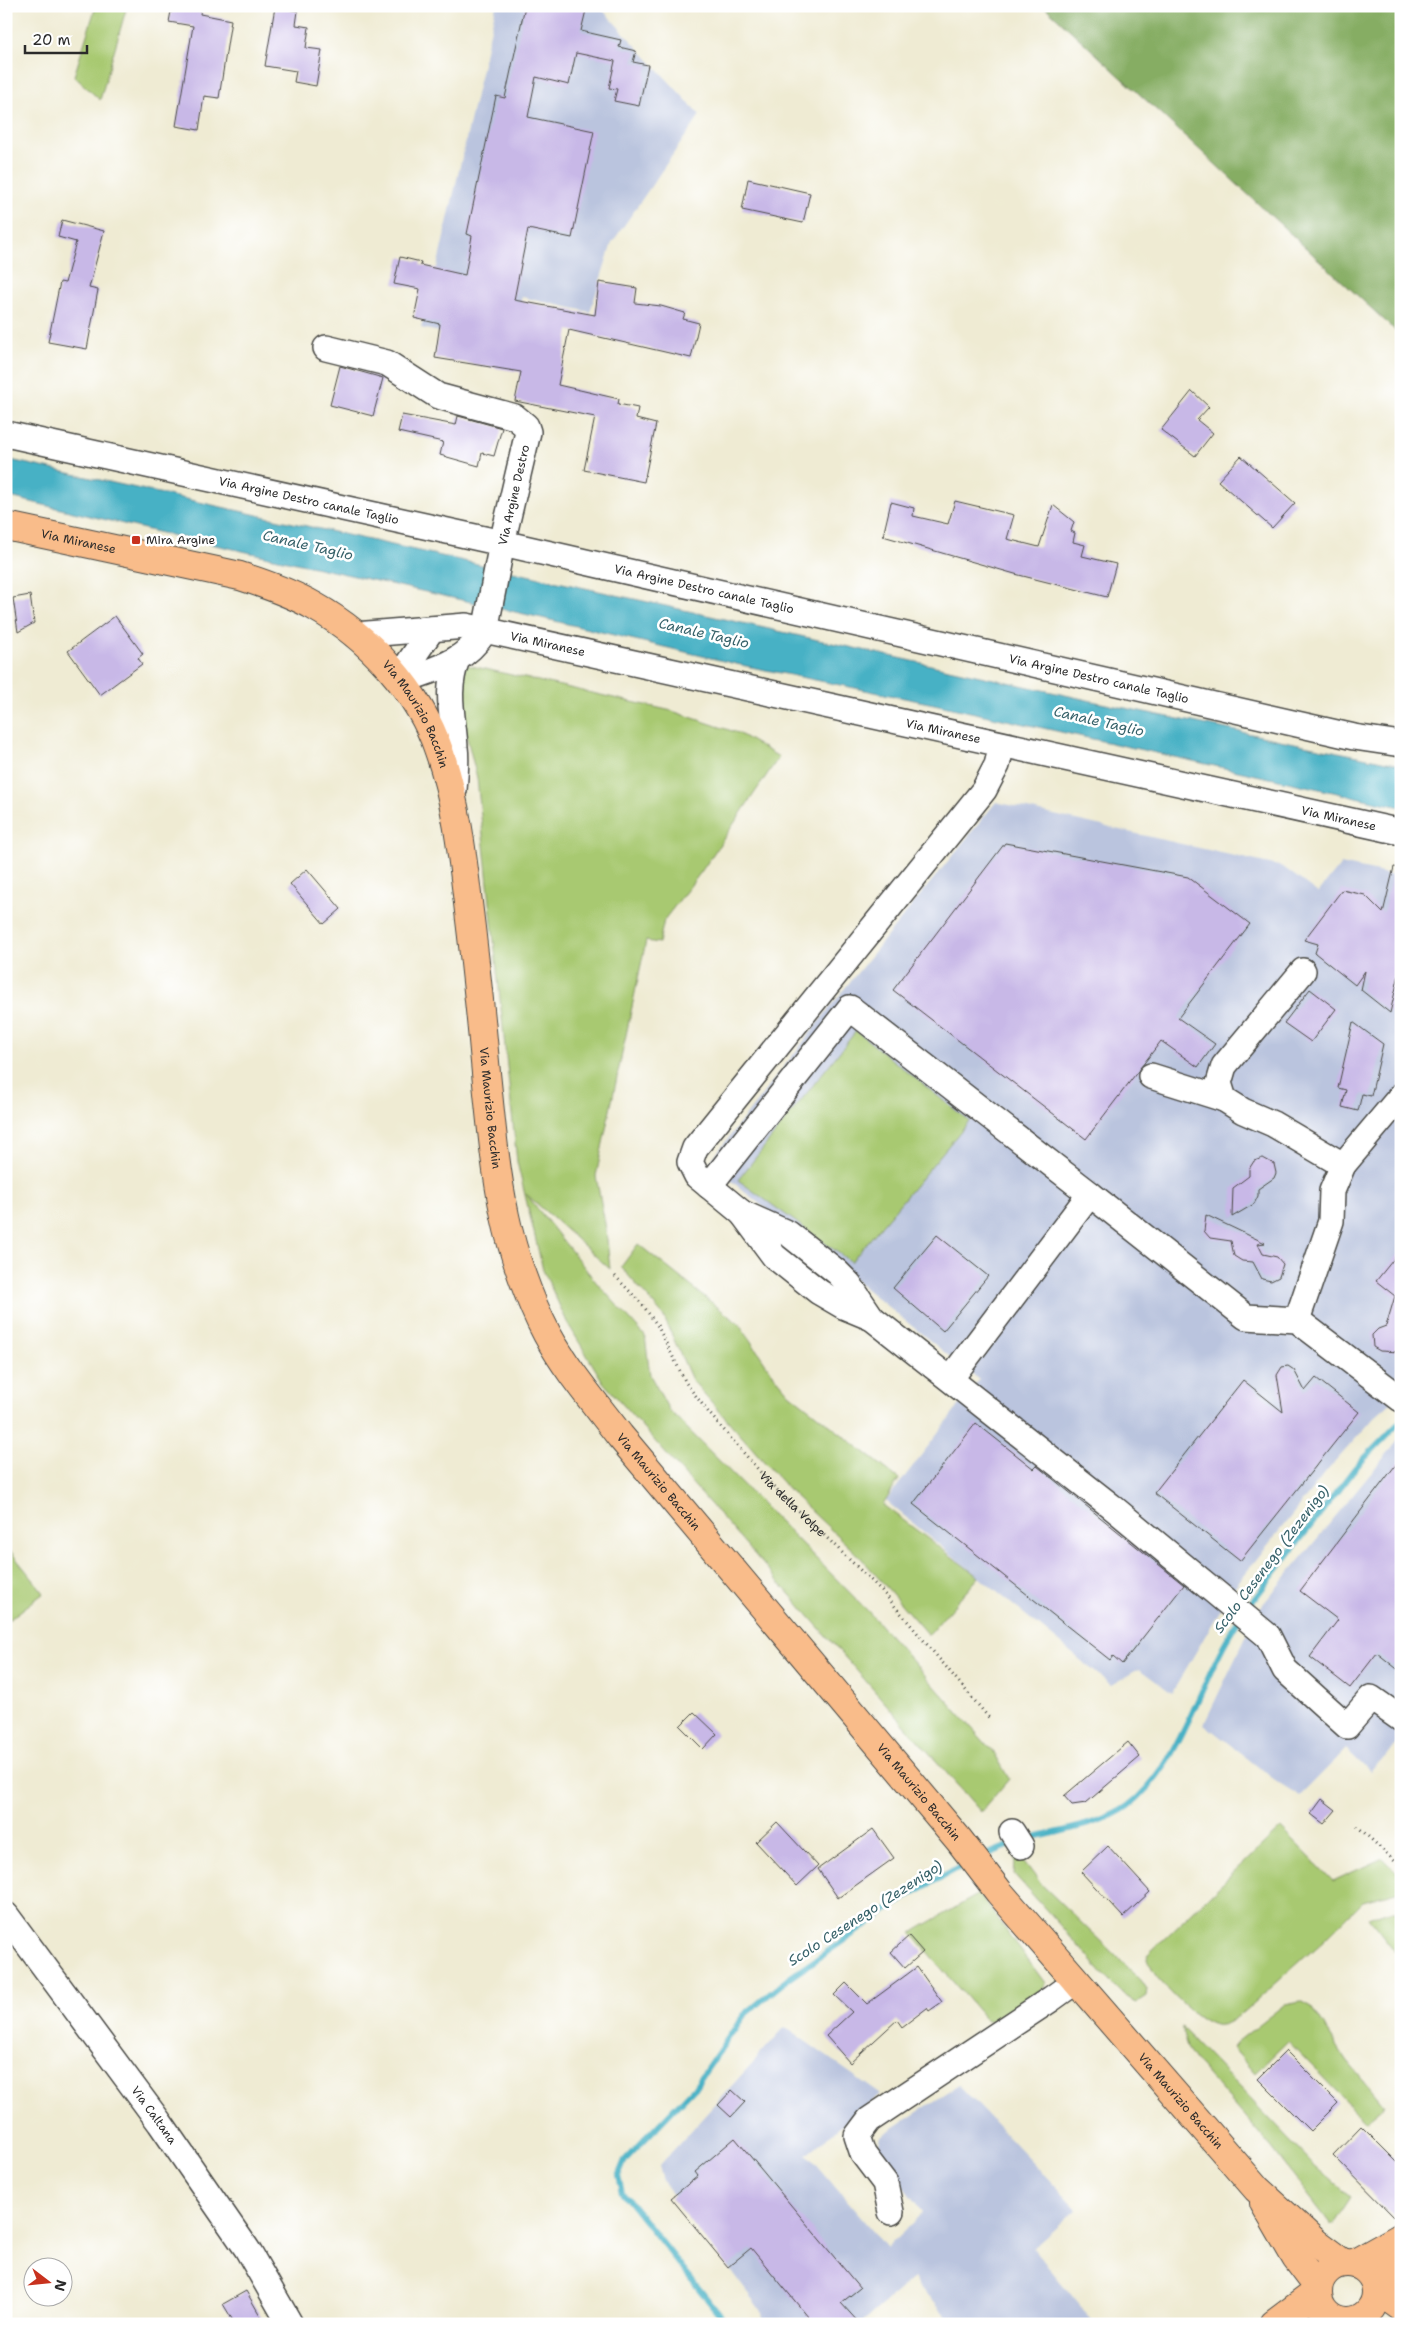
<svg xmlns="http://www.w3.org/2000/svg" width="1407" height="2330" font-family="'Shantell Sans',sans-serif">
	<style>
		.industrial { fill: #bac4de }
		.green { fill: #a8c971; stroke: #6a7a4e }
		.forest { fill: #86ad63; stroke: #586c47 }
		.water { fill: #47b1c5; stroke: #396e78 }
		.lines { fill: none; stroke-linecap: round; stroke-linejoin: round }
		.stream { stroke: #47b1c5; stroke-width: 6 }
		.building { fill: #c8b8e7 }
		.minor-casing { stroke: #484844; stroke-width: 28 }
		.major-casing { stroke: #484844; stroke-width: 30 }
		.path { stroke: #484844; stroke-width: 3; stroke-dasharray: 1 4; stroke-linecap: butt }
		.minor { stroke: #fff; stroke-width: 25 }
		.major { stroke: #f9bc8a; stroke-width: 28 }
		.poi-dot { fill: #c8321e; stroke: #fff; stroke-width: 2 }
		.labels { text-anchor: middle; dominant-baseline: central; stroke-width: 5; stroke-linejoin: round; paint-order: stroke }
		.street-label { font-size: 12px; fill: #2b2b2b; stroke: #fff }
		.poi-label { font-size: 12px; fill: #2b2b2b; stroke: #fff; text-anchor: start }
		.water-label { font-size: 14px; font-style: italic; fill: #366169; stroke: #fff }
	</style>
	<rect width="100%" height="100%" fill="#fff"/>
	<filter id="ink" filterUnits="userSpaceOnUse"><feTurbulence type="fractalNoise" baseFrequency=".02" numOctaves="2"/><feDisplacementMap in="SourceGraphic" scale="10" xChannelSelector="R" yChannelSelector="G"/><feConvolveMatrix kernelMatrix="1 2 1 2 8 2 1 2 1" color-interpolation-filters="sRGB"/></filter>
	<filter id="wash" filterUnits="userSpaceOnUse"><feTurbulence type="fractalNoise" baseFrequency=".0096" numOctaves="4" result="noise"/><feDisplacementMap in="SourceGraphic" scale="20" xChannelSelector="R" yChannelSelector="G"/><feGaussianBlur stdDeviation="1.12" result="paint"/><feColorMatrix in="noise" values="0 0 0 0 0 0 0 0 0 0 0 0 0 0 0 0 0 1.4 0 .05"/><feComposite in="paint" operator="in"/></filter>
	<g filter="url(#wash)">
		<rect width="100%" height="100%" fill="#efebd3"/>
		<path class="industrial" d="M496,6H599L700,115L612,243L590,312L522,297L507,346L421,328L439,259Z
			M996,802L1283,867L1318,893L1341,864L1401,877V1394L1375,1417L1327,1471L1232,1590L1172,1693L1139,1669L1111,1685L886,1501L979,1380L709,1163L845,988Z
			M1401,1437V1741L1370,1772L1346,1749L1300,1796L1276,1781L1204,1724L1259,1609Z
			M785,2027L880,2094L807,2154L887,2248L923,2212L876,2152L881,2136L959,2085L1077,2209L1033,2248L1095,2324H953L913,2278L860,2324H764L762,2312L663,2181L659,2166Z"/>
		<path class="green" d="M96,6H127L100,100L74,76Z
			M467,665L672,711L738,733L779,757L701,872L664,920L659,943L646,941L596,1176L606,1229L610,1269L526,1194L596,1282L645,1336L650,1375L669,1410L867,1610L995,1754L1009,1779L981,1812L603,1382L567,1322L543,1270L517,1162L477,778L460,710L462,673Z
			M856,1031L969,1121L851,1262L738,1180Z
			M638,1244L740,1325L770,1370L789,1393L899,1479L883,1505L979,1577L928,1635L862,1559L789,1490L692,1380L663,1315L621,1267Z
			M6,1546L44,1593L6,1622Z
			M1281,1828L1333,1881L1383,1858L1401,1876V1893L1396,1892L1363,1901L1325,1939L1243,2013C1235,2018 1225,2027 1215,2025C1197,2022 1167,1989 1156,1976C1152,1970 1149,1961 1147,1955Z
			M1016,1851L1041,1884L1141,1980L1147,1989L1146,1996L1137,2002L1126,1997L1108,1979L1014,1874Z
			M979,1894L1045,1983L1044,1988L997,2020L991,2021L985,2019L911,1933Z
			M1390,1911H1401V1950L1397,1954L1369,1918Z
			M1301,2001L1312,2007L1347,2061L1384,2106L1365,2121L1288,2041L1255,2073L1233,2048L1237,2042L1285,2004Z
			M1181,2027L1313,2164L1351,2197L1332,2226L1272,2148L1195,2060L1187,2048Z"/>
		<path class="forest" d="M1044,6H1401V331L1398,333Z"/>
		<path class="water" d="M6,459L1101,703L1401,765V807L934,704L736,664L542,618L153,531L6,496Z"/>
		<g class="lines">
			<path class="stream" d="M1245,1611L1355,1468L1401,1421
				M1023,1841C1054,1832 1102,1825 1128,1806C1184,1763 1200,1676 1239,1620
				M981,1857L1013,1844
				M727,2324L622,2192L618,2177L625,2160L694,2088L744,2015L788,1979L912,1893L967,1863"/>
		</g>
		<g id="blocks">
			<path class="building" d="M172,6L201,8L200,14L231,20L219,98L204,96L199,130L176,126L193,26L169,22Z
				M525,6H587L581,31L621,40L619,47L636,51L633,62L648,65L639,106L614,101L617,89L609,88L615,61L576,53L569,85L536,77L528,117L594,131L572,238L528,229L514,300L595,315L599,282L637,288L635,303L661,306L685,313L683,319L699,323L691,358L569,330L558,385L619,399L618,404L638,408L636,419L656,424L644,482L584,470L595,417L515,401L521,372L435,358L440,324L414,318L420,289L394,284L400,257L421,262L420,265L465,275L472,236L467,234L496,96L505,98Z
				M275,7L298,11L296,25L309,27L306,48L322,50L316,86L294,82L296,71L265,66Z
				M748,179L810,193L803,223L742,210Z
				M62,220L104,231L89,288L98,290L87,349L48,342L60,282L65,283L76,242L58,237Z
				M340,366L383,378L373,416L330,405Z
				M1192,391L1209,407L1197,420L1213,433L1195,456L1161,430Z
				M402,415L456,425L458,416L502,428L494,456L482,453L479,466L440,455L443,442L398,432Z
				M1241,456L1295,503L1272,528L1218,481Z
				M955,501L1014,515L1007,539L1039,547L1053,505L1074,522L1071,531L1075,533L1073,542L1085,545L1082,556L1116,564L1107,597L1015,574L883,536L891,502L914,508L913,516L948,524Z
				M30,595L34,623L18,632L13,598Z
				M115,616L143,654L138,658L142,664L100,695L68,651Z
				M1005,843L1188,877L1250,924L1178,1018L1215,1044L1198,1067L1161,1041L1086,1139L893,990Z
				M1394,867L1401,868V966L1390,1013L1361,990L1365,971L1355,985L1315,953L1318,944L1304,940L1342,890L1365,895L1383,913Z
				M307,869L341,909L324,924L290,884Z
				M1310,989L1336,1009L1311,1042L1284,1023Z
				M1353,1022L1383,1044L1371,1096L1362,1094L1358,1111L1342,1107L1346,1090L1338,1088Z
				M1263,1158L1274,1164L1276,1173L1274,1178L1258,1189V1196L1254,1204L1232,1217L1233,1188L1249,1176V1169L1254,1161Z
				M1206,1215L1265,1243L1258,1244L1263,1254L1277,1257L1283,1264L1279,1277L1271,1281L1262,1279L1253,1262L1242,1261L1234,1256L1231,1241L1210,1238L1204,1231Z
				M937,1235L988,1276L943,1331L893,1288Z
				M1401,1250V1352L1380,1351L1373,1347L1372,1335L1378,1329L1386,1326L1395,1296L1376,1281Z
				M1288,1366L1294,1370L1305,1391L1316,1378L1359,1412L1240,1561L1154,1493L1243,1380L1283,1412L1277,1375L1282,1367Z
				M976,1423L1034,1469L1037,1466L1184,1585L1122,1664L1113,1656L1110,1660L913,1504Z
				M1401,1458V1672L1377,1653L1350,1688L1310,1657L1338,1620L1300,1591Z
				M694,1712L717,1734L703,1749L680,1726Z
				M1128,1742L1140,1757L1086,1803L1072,1805L1064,1796Z
				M1322,1799L1336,1810L1324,1824L1311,1814Z
				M777,1822L818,1866L797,1886L756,1842Z
				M873,1829L894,1858L838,1898L818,1869Z
				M1108,1846L1150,1892L1123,1917L1081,1872Z
				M909,1936L923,1952L905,1968L891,1952Z
				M917,1967L942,2002L929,2011L927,2008L902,2027L897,2020L850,2063L826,2036L852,2012L834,1995L846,1983L867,2004Z
				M1286,2051L1338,2103L1310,2131L1258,2079Z
				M732,2090L745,2102L731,2117L718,2105Z
				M1361,2126L1401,2166V2221L1399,2222L1333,2155Z
				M735,2138L860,2288L841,2303L860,2324H814L751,2248L728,2267L671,2198L698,2176L695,2172Z
				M246,2291L265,2324H235L223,2304Z"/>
		</g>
	</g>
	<g filter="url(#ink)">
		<use href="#blocks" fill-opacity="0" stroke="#484844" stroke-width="1"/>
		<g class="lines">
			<g class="minor-casing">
				<g id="minor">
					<path d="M326,348L387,363L438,396L515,417L526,426L528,432L502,543L485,631C463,664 435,669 401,681"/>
					<path id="s2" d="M6,434L502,543L1354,737L1401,744"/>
					<path id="s3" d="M355,635L466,626L1401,832"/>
					<path d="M401,681L410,661L432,629"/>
					<path d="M1002,745L997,765L984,790L695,1148L690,1162L697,1176L742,1213L774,1256L819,1292L843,1306L872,1318L1111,1506L1268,1636L1285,1670L1347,1726L1371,1698L1401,1719"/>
					<path d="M454,790C455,776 457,761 455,747C453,714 445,692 457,659"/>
					<path d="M1303,971L1224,1066L1219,1083L1224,1099L1243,1111L1273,1124L1343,1165"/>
					<path d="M1151,1076L1224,1099"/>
					<path d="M709,1186L850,1008L1090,1194L951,1378"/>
					<path d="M1090,1194L1246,1317L1297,1320L1401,1399"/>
					<path d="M742,1213L789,1234L837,1272L849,1284L872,1318"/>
					<path d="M1297,1320L1331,1221L1332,1191L1343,1165L1401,1096"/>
					<path d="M1012,1832L1021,1846"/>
					<path id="s4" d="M6,1915L160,2123L247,2249L290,2324"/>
					<path d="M891,2212L885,2183L863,2154L857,2136L869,2120L1051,1999L1076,1981"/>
				</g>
			</g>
			<g class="major-casing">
				<g id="major">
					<path id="s5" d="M6,526L240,576C265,584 291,593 314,606C369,637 419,691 439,751C456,800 462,852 468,903C475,960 481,1016 486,1073C491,1121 495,1169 505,1216C513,1254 529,1300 547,1334C567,1371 595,1403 620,1436L959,1840L999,1892L1257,2189L1316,2243L1343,2263"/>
					<path d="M1264,2203L1296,2258L1318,2287"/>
					<circle cx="1347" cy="2292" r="29"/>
					<path d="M1355,2263L1401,2237"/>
					<path d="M1377,2288L1401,2262"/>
					<path d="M1377,2290L1401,2307"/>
					<path d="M1274,2324L1318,2291"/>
				</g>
			</g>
			<g class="path">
				<path id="s1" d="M615,1276L642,1304L657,1325L686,1383L709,1413L769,1482L882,1591L990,1719"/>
				<path d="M1357,1826L1401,1867"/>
			</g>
			<use href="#minor" class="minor"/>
			<use href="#major" class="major"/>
		</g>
	</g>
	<rect class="poi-dot" x="131" y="535" width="10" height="10" rx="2.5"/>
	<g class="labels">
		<g class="street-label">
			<text transform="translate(514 495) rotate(-77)">Via Argine Destro</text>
			<text stroke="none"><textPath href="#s2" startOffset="310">Via Argine Destro canale Taglio</textPath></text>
			<text stroke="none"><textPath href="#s5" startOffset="74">Via Miranese</textPath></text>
			<text stroke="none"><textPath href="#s2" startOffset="715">Via Argine Destro canale Taglio</textPath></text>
			<text stroke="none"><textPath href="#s3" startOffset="195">Via Miranese</textPath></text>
			<text stroke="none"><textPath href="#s2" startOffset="1120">Via Argine Destro canale Taglio</textPath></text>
			<text stroke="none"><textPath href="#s5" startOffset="471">Via Maurizio Bacchin</textPath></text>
			<text stroke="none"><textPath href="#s3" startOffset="600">Via Miranese</textPath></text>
			<text stroke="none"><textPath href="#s3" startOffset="1005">Via Miranese</textPath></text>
			<text stroke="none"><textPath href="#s5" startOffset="876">Via Maurizio Bacchin</textPath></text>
			<text stroke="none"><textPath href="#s5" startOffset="1296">Via Maurizio Bacchin</textPath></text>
			<text stroke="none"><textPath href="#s1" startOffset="291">Via della Volpe</textPath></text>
			<text stroke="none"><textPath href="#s5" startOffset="1701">Via Maurizio Bacchin</textPath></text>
			<text stroke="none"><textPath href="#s5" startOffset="2106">Via Maurizio Bacchin</textPath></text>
			<text stroke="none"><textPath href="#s4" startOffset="249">Via Caltana</textPath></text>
		</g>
		<g class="poi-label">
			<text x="146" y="540">Mira Argine</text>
		</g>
		<g class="water-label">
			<text transform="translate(308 545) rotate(13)">Canale Taglio</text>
			<text transform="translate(704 633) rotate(13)">Canale Taglio</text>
			<text transform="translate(1099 721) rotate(13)">Canale Taglio</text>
			<text transform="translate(1271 1559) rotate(-53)">Scolo Cesenego (Zezenigo)</text>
			<text transform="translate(865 1913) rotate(-33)">Scolo Cesenego (Zezenigo)</text>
		</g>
	</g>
	<rect width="1407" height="2330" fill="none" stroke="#fff" stroke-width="25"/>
	<g transform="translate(48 2282) rotate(106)"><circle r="24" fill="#ffffff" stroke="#aaaaaa"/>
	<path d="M0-4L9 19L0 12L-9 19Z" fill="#c8321e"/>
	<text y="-8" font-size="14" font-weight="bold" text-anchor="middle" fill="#2b2b2b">N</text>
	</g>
	<path d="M25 45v8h62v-8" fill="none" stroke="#2b2b2b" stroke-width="2.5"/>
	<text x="32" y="45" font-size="15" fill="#2b2b2b" stroke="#ffffff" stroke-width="4" paint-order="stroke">20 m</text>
</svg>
